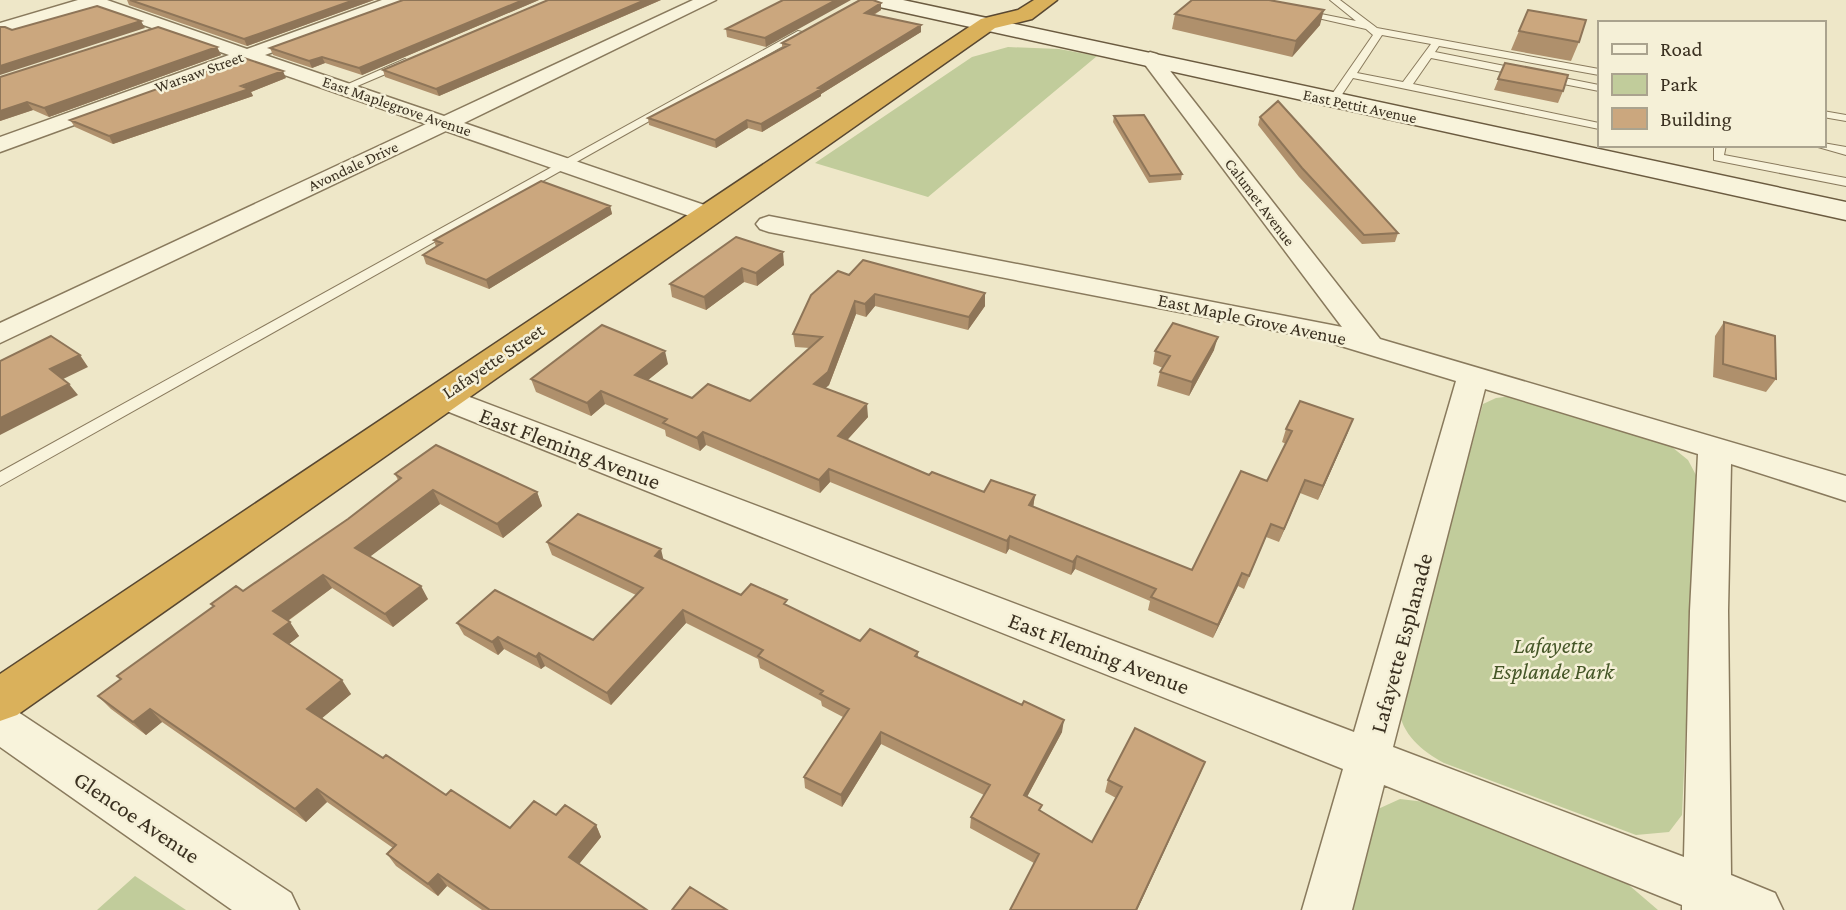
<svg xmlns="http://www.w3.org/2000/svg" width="1846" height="910" font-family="'Crimson Pro',serif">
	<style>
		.green { fill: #c1cc9b }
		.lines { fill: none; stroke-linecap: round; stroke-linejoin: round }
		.lane-casing { stroke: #897a5d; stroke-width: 2 }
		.street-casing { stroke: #897a5d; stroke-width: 3 }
		.secondary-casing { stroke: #6b5b40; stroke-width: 3 }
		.highway-casing { stroke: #584731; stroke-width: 3 }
		.lane { fill: #f8f3db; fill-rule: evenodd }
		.street { fill: #f8f3db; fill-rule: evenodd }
		.secondary { fill: #f8f3db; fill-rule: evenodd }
		.highway { fill: #dab15b; fill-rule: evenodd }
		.wall { fill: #af906c }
		.shaded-wall { fill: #8e7558 }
		.building { fill: #cba77e; stroke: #8e7558; stroke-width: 2 }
		.labels { text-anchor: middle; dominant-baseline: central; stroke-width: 5; stroke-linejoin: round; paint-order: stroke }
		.far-street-label { font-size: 16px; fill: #3a3020; stroke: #f5f0d7 }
		.street-label { font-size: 19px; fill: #3a3020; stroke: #f5f0d7 }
		.near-street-label { font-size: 23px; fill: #3a3020; stroke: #f5f0d7 }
		.near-park-label { font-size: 23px; font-style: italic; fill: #455627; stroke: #f5f0d7 }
	</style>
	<rect width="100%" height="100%" fill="#eee7c8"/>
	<path class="green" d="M1008,47L1059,49L1097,56L928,197L815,163L972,57Z
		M1512,396L1667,443L1688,460L1697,477L1682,815L1669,832L1636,835L1444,763C1422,751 1401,734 1399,708L1483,404L1496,398Z
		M1400,799L1425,802L1623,880L1658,910H1346L1378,809Z
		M135,876L186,910H97Z"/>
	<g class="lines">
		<g class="lane-casing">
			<path id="lane" d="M1330,0H1340L1377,28L1599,69V75L1439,46L1435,52L1599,85V91L1431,58L1413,84L1599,123V129L1353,78L1337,102H1329L1328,100L1373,35L1366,29L1296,13L1301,10L1356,21ZM1382,35L1431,44L1403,82L1357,73Z
				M798,31L806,33L0,486V472Z
				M405,59L410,62L409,64L348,90L339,88Z
				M1823,111L1846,115V121L1823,117Z
				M1823,143L1846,147V155L1811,145H1823Z
				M1714,145H1726L1724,155L1846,178V186L1714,160Z"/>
		</g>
		<g class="street-casing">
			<path id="street" d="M78,0H107L247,49L382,0H407L404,4L265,55L444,116L693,0H716L464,123L716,209L719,214L716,219H698L446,131L0,343V323L426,124L247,62L0,152V137L229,55L92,7L0,34V23Z
				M1150,52L1157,54L1380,339L1846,476V501L1731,464L1728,611L1731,875L1775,893L1783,910H1682V905L1384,785L1352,910H1302L1343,769L429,404L424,397L429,390L440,387L451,390L1354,732L1456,381L1318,339L769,232L760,229L756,224L760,219L769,216L1342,327L1140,58ZM1485,389L1698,454L1690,611L1684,857L1393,747Z
				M0,704L15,710L291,893L299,910H232L0,747Z"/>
		</g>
		<g class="secondary-casing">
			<path id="secondary" d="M865,0H903L1846,202V220L875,6Z"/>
		</g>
		<g class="highway-casing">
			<path id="highway" d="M1034,0H1057L1032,19L995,28L17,715L0,721V674L981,19L1018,10Z"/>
		</g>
		<use href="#lane" class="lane"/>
		<use href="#street" class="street"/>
		<use href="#secondary" class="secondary"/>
		<use href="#highway" class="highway"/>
	</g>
	<path class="wall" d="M127,0H374L247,46L129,5Z
		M403,0H539L362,75L325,63L312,68L273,55L270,48Z
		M548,0H661L439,96L385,77L383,70Z
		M783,0L766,47L727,37L726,29Z
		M881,3V10L874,15L921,32L821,94V96L762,132L748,128L716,148L649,125L648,118L782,49V43Z
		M1175,14L1320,25L1292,57L1172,29Z
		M1519,31L1579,42L1571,61L1511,50Z
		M217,47L221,55L49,117L33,110L0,121V77Z
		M1505,63L1563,91L1558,103L1494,90Z
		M286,78L251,92L253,96L113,144L75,127L70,120Z
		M1114,116L1182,174L1181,180L1149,183L1113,122Z
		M1260,117L1398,233L1395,242L1362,244L1299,177L1258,125Z
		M610,206L612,214L489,289L426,264L423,255L436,247L434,240Z
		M736,237L784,265L757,286L744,282L706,310L672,297L670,284Z
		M849,275L985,293V306L968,330L875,306L866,317L856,314L829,385L825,388L868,417L847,440L929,475L984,492L1035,495L1033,507L1192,570L1267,481L1286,444L1282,442L1286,429L1348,432L1318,500L1300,493L1279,542L1266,537L1244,589L1238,586L1213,638L1148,610L1150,601L1075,569L1071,575L1009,549L1006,554L830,482L820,493L706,445L700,451L666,436L665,430L605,404L591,416L536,392L531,379L668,364L648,380L692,398L750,401L810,348L795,347L793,334Z
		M1724,322L1776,379L1766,392L1713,377L1715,336Z
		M1214,350L1189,396L1157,386L1160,372L1163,368L1153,364L1155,351Z
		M395,474L537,492L542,506L503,538L440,504L370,556L428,599L393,627L332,588L288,621L299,636L289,644L351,694L321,719L383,758L446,795L510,828L556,815L596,825L601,837L579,864L647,910H482L447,886L438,896L396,866L387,854L393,848L327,802L306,822L162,722L146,735L111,709L98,696L120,680L213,607L211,604L243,591L348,519L398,480Z
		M547,542L664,560L741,595L788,606L860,641L918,652V658L1062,732L1027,797L1041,811L1092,842L1116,798L1105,792L1108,780L1205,762L1200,774L1137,910L1034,863L970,828L971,817L984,795L881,744L842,807L805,788L804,777L843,717L822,706L821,701L760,668L758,659L686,623L611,705L545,666L541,669L504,649L498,655L464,635L457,623L593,640L636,595L552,555Z"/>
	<path class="shaded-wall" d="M354,0H374L247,46L244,39Z
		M523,0H539L362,75L359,68Z
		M645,0H661L439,96L436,89Z
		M836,0H851L766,47L765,38Z
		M881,3V10L865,19V13Z
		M1324,10L1320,25L1292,57L1296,41Z
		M141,21L145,28L0,75V66Z
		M921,25V32L821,94V96L762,132L761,124Z
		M217,47L221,55L49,117L44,108Z
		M322,57L325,63L312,68L309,61Z
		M283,71L286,78L251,92L253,96L113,144L109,136Z
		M27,102L33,110L0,121V111Z
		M747,120L748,128L716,148L715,140Z
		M610,206L612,214L489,289L486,280Z
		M783,252L784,265L757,286L756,273Z
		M742,268L744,282L706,310L704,297Z
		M985,293V306L968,330L969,317Z
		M875,294V306L866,317L865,304Z
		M855,301L856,314L829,385L816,397L814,384Z
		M1218,337L1214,350L1189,396L1192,382Z
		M665,351L668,364L638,388L635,375Z
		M80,355L88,367L59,381L50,369Z
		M69,384L78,395L0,435V418Z
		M601,391L605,404L591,416L587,403Z
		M867,404L868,417L839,449L838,436Z
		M1353,419L1348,432L1318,500L1323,486Z
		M703,432L706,445L700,451L697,438Z
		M829,469L830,482L820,493L819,480Z
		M1305,480L1300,493L1279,542L1284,529Z
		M433,490L440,504L363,562L355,548Z
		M537,492L542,506L503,538L497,524Z
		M1035,495L1033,508L1029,505Z
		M1010,536L1009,549L1006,554L1007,541Z
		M661,549L664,562L655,556Z
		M1077,556L1075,569L1071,575L1073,562Z
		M1242,573L1238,586L1213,638L1218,625Z
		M323,575L332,588L283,624L273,611Z
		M421,586L428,599L393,627L385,614Z
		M683,610L686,623L611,705L607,693Z
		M290,622L299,636L284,648L274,634Z
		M498,637L504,649L498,655L492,642Z
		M539,653L545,666L541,669L536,657Z
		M342,680L351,694L316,723L307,709Z
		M150,709L162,722L146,735L133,722Z
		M1064,720L1062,732L1022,806L1024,795Z
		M881,732V744L842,807L841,795Z
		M1205,762L1200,774L1137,910H1136Z
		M317,789L327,802L306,822L295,809Z
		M596,825L601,837L575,869L569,857Z
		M438,874L447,886L438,896L428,884Z"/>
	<path class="building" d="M130,0H354L244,39Z
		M403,0H523L359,68L322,57L309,61L270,48Z
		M548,0H645L436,89L383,70Z
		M783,0H836L765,38L726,29Z
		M860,0H873L881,3L865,13L921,25L818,88L821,89L761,124L747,120L715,140L648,118L789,45L782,43Z
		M1192,0H1269L1324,10L1296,41L1175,14Z
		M97,6L141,21L0,66V27H5L12,30Z
		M1528,10L1586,20L1579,42L1519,31Z
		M158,27L217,47L44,108L27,102L0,111V77Z
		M244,58L283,71L241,86L249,89L109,136L70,120Z
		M1505,63L1568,75L1563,91L1498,79Z
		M1278,101L1398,233L1364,235L1302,168L1260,117Z
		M1144,115L1182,174L1150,176L1114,116Z
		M541,181L610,206L486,280L423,255L442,243L434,240Z
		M736,237L783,252L756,273L742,268L704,297L670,284Z
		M863,260L985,293L969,317L875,294L865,304L855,301L828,372L814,384L867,404L838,436L929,475L932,472L984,492L991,480L1035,495L1029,505L1192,570L1241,471L1267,481L1292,431L1286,429L1300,401L1353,419L1323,486L1305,480L1284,529L1271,524L1249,576L1242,573L1218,625L1151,597L1156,589L1077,556L1073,562L1010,536L1007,541L829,469L819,480L703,432L697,438L663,423L667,419L601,391L587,403L531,379L602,325L665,351L635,375L692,398L708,384L750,401L822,337L793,334L811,295L838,271L849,275Z
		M1724,322L1775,336L1776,379L1723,364Z
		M1173,323L1218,337L1192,382L1160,372L1170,356L1155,351Z
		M51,336L80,355L50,369L69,384L0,418V361Z
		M436,445L537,492L497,524L433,490L355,548L421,586L385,614L323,575L273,611L290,622L274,634L342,680L307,709L383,758L386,755L446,795L451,790L510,828L534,801L556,815L565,805L596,825L569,857L647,910H490L438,874L428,884L387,854L396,845L317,789L295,809L150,709L133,722L98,696L121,679L117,676L214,606L211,604L236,586L243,591L348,519L401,478L395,474Z
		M578,514L661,549L655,556L741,595L751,584L787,600L784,604L860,641L870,629L918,652L915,656L1022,705L1024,701L1064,720L1024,795L1042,805L1039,810L1092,842L1122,787L1108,780L1135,728L1205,762L1136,910H1010L1039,854L971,817L990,785L881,732L841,795L804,777L849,709L820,694L823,691L758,656L763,650L683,610L607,693L539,653L536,657L498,637L492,642L457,623L495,590L593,640L643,588L547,542Z
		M690,887L727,910H672Z"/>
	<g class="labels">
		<g class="far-street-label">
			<text transform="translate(199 72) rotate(-20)">Warsaw Street</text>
			<text transform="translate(397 106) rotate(19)">East Maplegrove Avenue</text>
			<text transform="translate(1360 106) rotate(12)">East Pettit Avenue</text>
			<text transform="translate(353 166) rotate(-25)">Avondale Drive</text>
			<text transform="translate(1260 202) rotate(53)">Calumet Avenue</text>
		</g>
		<g class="street-label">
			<text transform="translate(1252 319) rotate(12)">East Maple Grove Avenue</text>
			<text transform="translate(493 361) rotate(-34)">Lafayette Street</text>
		</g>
		<g class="near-street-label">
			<text transform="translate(570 448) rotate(21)">East Fleming Avenue</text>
			<text transform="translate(1401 643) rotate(-75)">Lafayette Esplanade</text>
			<text transform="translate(1099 653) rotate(21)">East Fleming Avenue</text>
			<text transform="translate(137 817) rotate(34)">Glencoe Avenue</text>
		</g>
		<g class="near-park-label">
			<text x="1553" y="645">Lafayette<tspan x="1553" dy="26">Esplande Park</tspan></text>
		</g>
	</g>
	<rect x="1598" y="21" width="228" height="126" fill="#f5f0d7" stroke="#aaa38e" stroke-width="2"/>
	<rect x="1612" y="44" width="35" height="10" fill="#f8f3db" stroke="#aaa38e" stroke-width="2"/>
	<text x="1660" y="56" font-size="21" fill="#3a3020">Road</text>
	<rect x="1612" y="74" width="35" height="21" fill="#c1cc9b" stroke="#aaa38e" stroke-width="2"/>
	<text x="1660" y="91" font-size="21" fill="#3a3020">Park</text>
	<rect x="1612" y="108" width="35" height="21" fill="#cba77e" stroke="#aaa38e" stroke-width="2"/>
	<text x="1660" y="126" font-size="21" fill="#3a3020">Building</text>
</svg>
